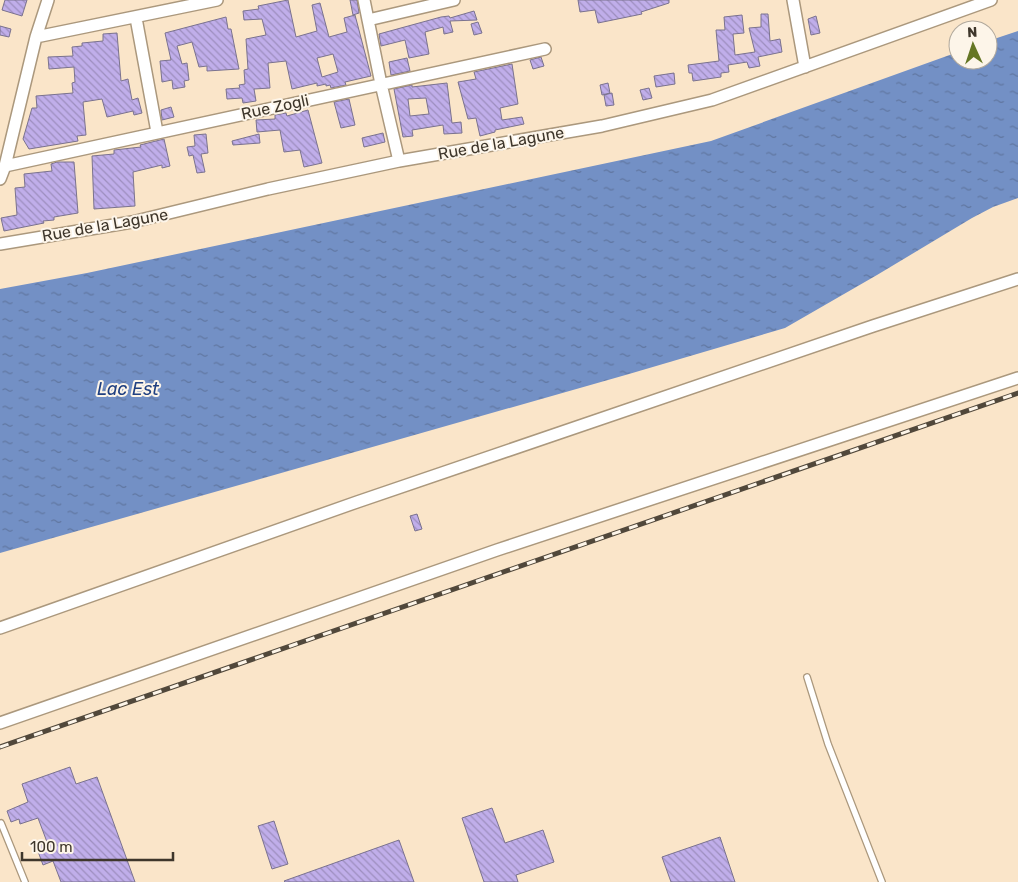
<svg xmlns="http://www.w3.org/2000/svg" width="1018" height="882" font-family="Rubik,sans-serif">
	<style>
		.water { fill: url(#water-ripples) }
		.building { fill: url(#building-back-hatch); stroke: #7a728e; fill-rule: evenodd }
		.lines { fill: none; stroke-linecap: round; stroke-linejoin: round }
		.service-casing { stroke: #ab987d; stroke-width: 8 }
		.minor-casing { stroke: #ab987d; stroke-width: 14 }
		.service { stroke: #fff; stroke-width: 5.5 }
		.minor { stroke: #fff; stroke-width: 11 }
		.rail-casing { stroke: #51483b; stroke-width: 5 }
		.rail { stroke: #fdf5e9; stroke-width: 3; stroke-dasharray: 9; stroke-linecap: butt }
		.labels { text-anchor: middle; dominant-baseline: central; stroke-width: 4; stroke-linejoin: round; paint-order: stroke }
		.street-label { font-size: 16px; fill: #3e362b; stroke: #fdf5e9 }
		.water-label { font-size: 18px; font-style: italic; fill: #204081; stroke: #fdf5e9 }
	</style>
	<defs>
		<pattern id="water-ripples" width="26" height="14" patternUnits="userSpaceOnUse" patternTransform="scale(1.25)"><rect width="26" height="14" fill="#7390c5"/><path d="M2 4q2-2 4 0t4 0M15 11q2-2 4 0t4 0" fill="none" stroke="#6076a0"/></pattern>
		<pattern id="building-back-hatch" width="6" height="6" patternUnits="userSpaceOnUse" patternTransform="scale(1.25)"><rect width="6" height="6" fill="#c0aeea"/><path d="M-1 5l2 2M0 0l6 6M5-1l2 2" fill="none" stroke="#9d8ebe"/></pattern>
	</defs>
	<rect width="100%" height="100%" fill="#fae5c9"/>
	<path class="water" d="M1018,31V198L993,207L972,218L877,275L785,328L629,374L0,553V289L87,273L711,141L958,52V60H988V41Z"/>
	<path class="building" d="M5,0H27L22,16L2,10Z
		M288,0L296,37L317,31L312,5L320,3L329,37L347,32L344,18L355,15L371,76L345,82L346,85L331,88L330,85L326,86V84L317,86V83L292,89L286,61L268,63L270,88L254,89L256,101L243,103L242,98L227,99L226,89L240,88L239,85L245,84L244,70L248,69L246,39L266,35L262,19L244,20L243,11L259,9L258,6ZM333,54L338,72L322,77L317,58Z
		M350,0H357L359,13L353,15Z
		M578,0H669V3L641,12L642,14L598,23L595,10L580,12Z
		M474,11L477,20L450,21L453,32L444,34L443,27L425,32L429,54L409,58L405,40L381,46L379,34L441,17L449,16L450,18Z
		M761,14H768L770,41L780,39L782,52L758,57L760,66L749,68L747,62L728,65L729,72L721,73V77L693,81L692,73H689L688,65L719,61L716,30H725L724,17L742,15L744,33L733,34L735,55L755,52L749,28L761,27Z
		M816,16L820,33L811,35L808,19Z
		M226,17L228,29H231L239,69L207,71V66L199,67L192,42L177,46L182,64L187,63L189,80L184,81L185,87L173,89L172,80L162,82L160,61L171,60L165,33Z
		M478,22L482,33L474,35L471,24Z
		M0,26L11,29L9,37L0,35Z
		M117,33L121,81L128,79L132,100L138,98L142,113L134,115L133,111L107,117L102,99L83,102L86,135L77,136L78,141L29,149L23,139L32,108H37L36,96L73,93L72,83L75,82L74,67L49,69L48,57L73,56L72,47L82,46V43L103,41V34Z
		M541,57L544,66L533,69L530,60Z
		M407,58L410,71L391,75L389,62Z
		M512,64L518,104L500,108L502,120L522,117L524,124L495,130V132L480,136L476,118L468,119L458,82L476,79L474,72Z
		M674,73L675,84L656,87L654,76Z
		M447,83L452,123L461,122L462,133L444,134L443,125L412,130L413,136L403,137L394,89L412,85V87ZM426,98L429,114L410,116L408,99Z
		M608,83L610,93L602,95L600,85Z
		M649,88L652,98L643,100L640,90Z
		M612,93L614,105L606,106L604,95Z
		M349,99L355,125L341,128L334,102Z
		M171,107L174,117L162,120L161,110Z
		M308,110L322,163L304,167L300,150L284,152L280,130L257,132L256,120L275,119V115L286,113L287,116Z
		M383,133L385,142L364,147L362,138Z
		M206,134L208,153L201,154L205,172L197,173L193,155L189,156L187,147L195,146L194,135Z
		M259,134L260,143L233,145L232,141Z
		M164,139L170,166L162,168V165L133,172L135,206L94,209L92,156L114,154V150L141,147L140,145Z
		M57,162H74L78,213L54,217V220L43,221L44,223L4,231L1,218L17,215L15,188L25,187L24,174L52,171L51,164Z
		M417,514L422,529L415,531L410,516Z
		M70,767L76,784L97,777L135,882H61L53,861L43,865L36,846L47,842L38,818L20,824L19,819L11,822L7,811L28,802L22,784Z
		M492,808L505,843L543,830L554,862L516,875L518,882H484L462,818Z
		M274,821L288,864L272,869L258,826Z
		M720,837L735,882H671L662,857Z
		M399,840L414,882H285L284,881Z"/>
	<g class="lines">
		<g class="service-casing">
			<path id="service" d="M807,677L828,744L882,882
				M1,823L25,882"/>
		</g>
		<g class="minor-casing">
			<path id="minor" d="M364,0L381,84L399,161
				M793,0L805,67
				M136,18L157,132
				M368,20L454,0
				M36,37L217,0
				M5,166L545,49
				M0,179L5,166L36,37L48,0
				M0,244L132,222L268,189L399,161L602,126L712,100L991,0
				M0,628L357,502L873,326L1018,279
				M0,723L497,550L1018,378"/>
		</g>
		<use href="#service" class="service"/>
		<use href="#minor" class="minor"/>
		<g class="rail-casing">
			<path id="rail" d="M0,747L1018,393"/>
		</g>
		<use href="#rail" class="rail"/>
	</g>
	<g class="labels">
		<g class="street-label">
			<text transform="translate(275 107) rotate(-12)">Rue Zogli</text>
			<text transform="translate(501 143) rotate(-10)">Rue de la Lagune</text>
			<text transform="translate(105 225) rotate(-10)">Rue de la Lagune</text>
		</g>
		<g class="water-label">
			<text x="128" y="389">Lac Est</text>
		</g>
	</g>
	<g transform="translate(973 45) rotate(357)"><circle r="24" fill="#fdf5e9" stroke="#b1a99d"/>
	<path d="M0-4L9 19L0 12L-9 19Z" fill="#657624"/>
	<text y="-8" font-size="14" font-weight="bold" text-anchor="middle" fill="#3e362b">N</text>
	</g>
	<path d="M22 852v8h151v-8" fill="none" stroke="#3e362b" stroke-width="2.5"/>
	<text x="30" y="852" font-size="15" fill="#3e362b" stroke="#fdf5e9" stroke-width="4" paint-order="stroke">100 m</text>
</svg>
